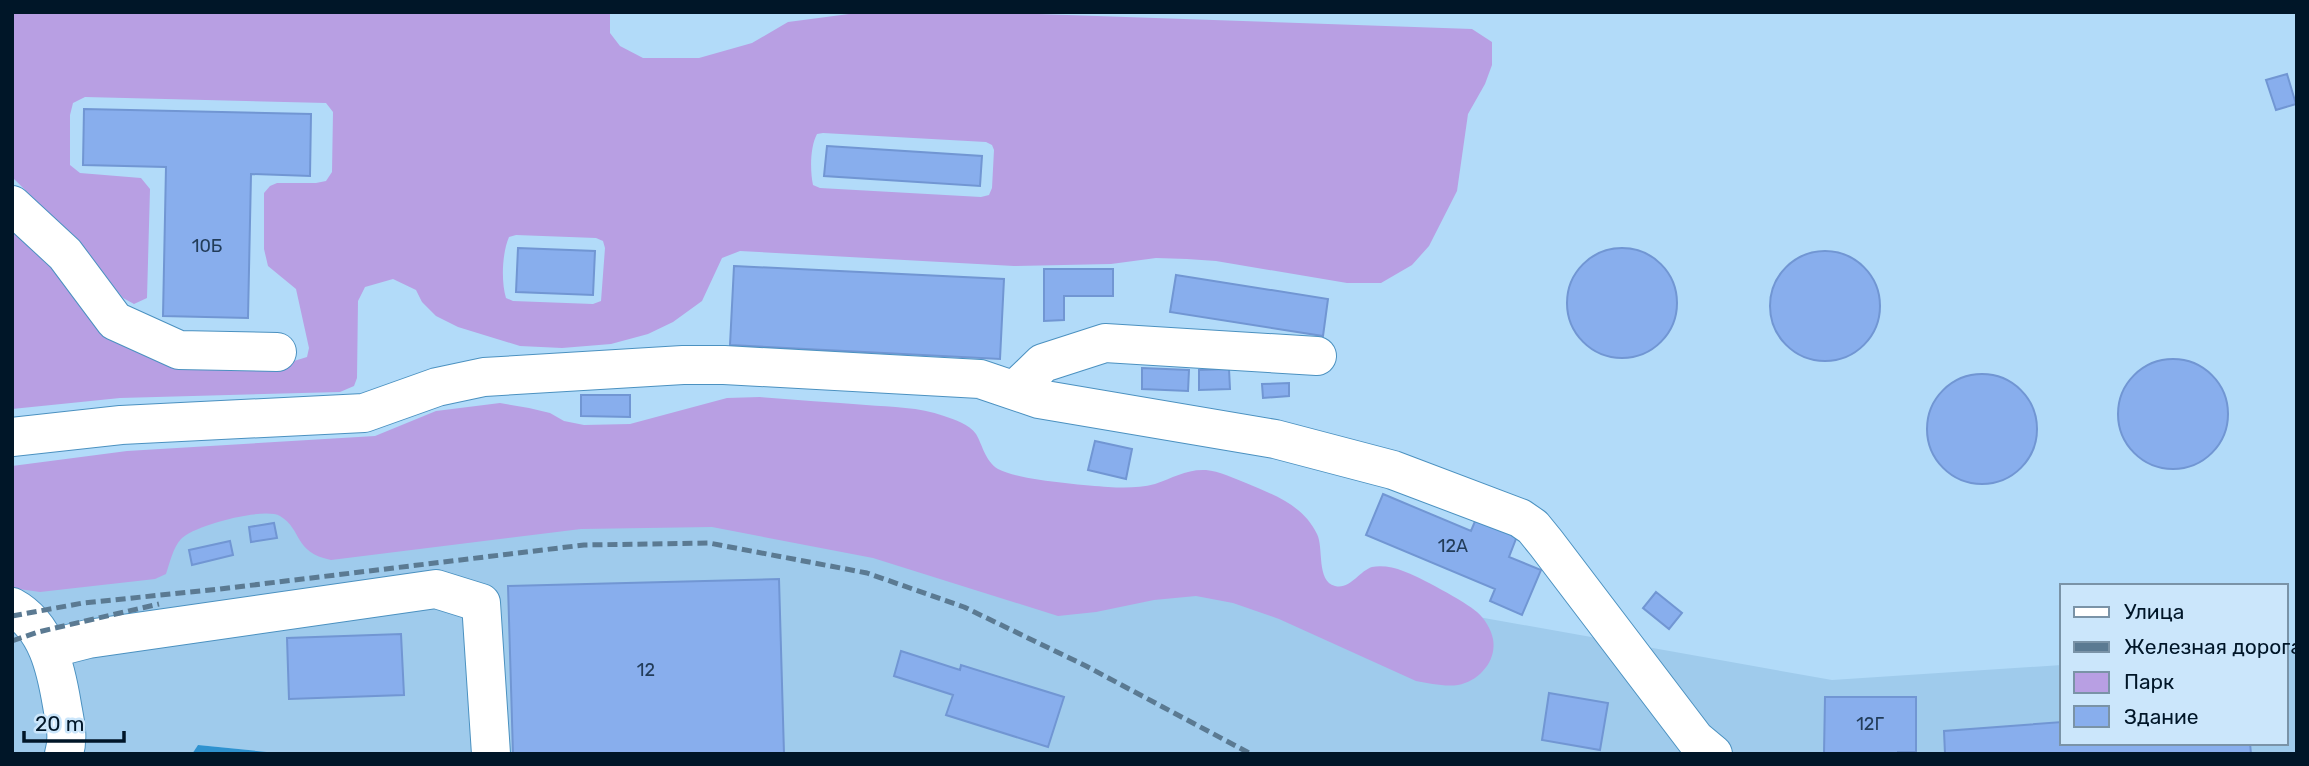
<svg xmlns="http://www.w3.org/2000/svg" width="2309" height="766" font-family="Rubik,sans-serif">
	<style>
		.built { fill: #9fcbec }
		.green { fill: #b89fe3; fill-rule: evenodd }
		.water { fill: #2f92cf }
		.building { fill: #88aeed; stroke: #7196d3; stroke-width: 2 }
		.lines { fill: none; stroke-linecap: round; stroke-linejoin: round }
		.minor-casing { stroke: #4b91c0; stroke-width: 40 }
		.minor { stroke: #fff; stroke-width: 38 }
		.rail { stroke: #5b7a92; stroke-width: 5; stroke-dasharray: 10 5; stroke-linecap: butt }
		.labels { text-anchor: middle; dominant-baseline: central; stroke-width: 7; stroke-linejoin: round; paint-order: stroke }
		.number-label { font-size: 18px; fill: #223c59 }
	</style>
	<rect width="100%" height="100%" fill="#b2dbf9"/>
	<path class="built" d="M12,502L867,508L1832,680L2062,665V743H2286V650H2297V754H287L198,745L192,754H12Z"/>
	<path class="green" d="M16,12H610V33L620,46L643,58H699L752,43L788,22L849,14L982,12L1472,29L1492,42V65L1485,84L1468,114L1457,191L1429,246L1412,265L1381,283H1347L1216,261L1187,259L1156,258L1111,264L1014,266L740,251L722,258L702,301L673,322L648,334L611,344L562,348L520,346L458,327L436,316L422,302L416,290L393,279L365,287L358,301L357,378L354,386L340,392L120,398L12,409V230L50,265L99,327L294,361L307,357L309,348L296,289L268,266L264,249V193L270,186L277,183H316L326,181L332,172L333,112L326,103L85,97L73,103L70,115V165L80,173L141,178L150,189L147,298L134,304L123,298L74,238L12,177V14ZM823,133L986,142L992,145L994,150L992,188L989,195L981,197L820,188L813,185C810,171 810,147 817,134ZM516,235L596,238L603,241L605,248L601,301L593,304L513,301L506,298C501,282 502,253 509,237Z
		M760,397C795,400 831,402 866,405C892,407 919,407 944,416C955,420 969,424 976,434C983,446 985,461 998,469C1018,480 1083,485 1108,487C1124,488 1140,488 1155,484C1173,478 1186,469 1206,470C1219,471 1233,478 1246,483C1274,495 1303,505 1317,534C1324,548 1316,581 1335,586C1350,590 1359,571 1372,567C1381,565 1394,567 1403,571C1418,576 1466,602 1477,612C1485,619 1491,629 1493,639C1497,661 1479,681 1458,685C1444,687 1429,683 1416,681L1279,619L1233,603L1196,596L1154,600L1096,612L1058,616L873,558L712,527L581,529L331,560C293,552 303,530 280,516C264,507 194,525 181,539C173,548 170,562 166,574L155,579L40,592L12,588V466L127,451L375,436L436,411L500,403L529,408L550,413L564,421L584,425L630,424L727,398Z"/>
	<path class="water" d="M198,745L287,754H192Z"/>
	<path class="building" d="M2287,74L2296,104L2276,110L2266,80Z
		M84,109L311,114L310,176L251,174L248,318L163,316L166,167L83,165Z
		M827,146L982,156L980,186L824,176Z
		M1567 303a55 55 0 1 1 110 0a55 55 0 1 1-110 0Z
		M518,248L595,251L593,295L516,292Z
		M1770 306a55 55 0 1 1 110 0a55 55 0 1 1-110 0Z
		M734,266L1004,279L1000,359L730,345Z
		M1044,269H1113V296H1064V320L1044,321Z
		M1176,275L1328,299L1323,336L1170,312Z
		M2118 414a55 55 0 1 1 110 0a55 55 0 1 1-110 0Z
		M1142,368L1189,370L1188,391L1142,389Z
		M1229,369L1230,389L1199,390V370Z
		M1927 429a55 55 0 1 1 110 0a55 55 0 1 1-110 0Z
		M1289,383V396L1263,398L1262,384Z
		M581,395H630V417L581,416Z
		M1095,441L1132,449L1126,479L1088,470Z
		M1383,494L1471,531L1478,514L1519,531L1509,557L1541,570L1522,615L1490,601L1495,589L1366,535Z
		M274,523L277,538L251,542L249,527Z
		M230,541L233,555L192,565L189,550Z
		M779,579L784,754H513L508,586Z
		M1656,592L1682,613L1669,629L1643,608Z
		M401,634L404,695L289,699L287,638Z
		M901,651L960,670L961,665L1064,697L1048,747L946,715L953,695L894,676Z
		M1549,693L1608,703L1600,750L1542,740Z
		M1825,697H1916V752H1898V754H1824Z
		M2062,722V743H2250L2251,754H1945L1944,731Z"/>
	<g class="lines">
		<g class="minor-casing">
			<path id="minor" d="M12,205L65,254L115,321L179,350L277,352
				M1015,390L1043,363L1105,343L1317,356
				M12,437L121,425L364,413L437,387L484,377L683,365H724L980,379L1039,399L1275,439L1393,470L1520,518L1533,527L1546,543L1695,739L1713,754
				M12,607C47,626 56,669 62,705C65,723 69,737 64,754
				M49,649L88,639L436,589L481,603L491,754"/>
		</g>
		<use href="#minor" class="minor"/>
		<path class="rail" d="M12,616L83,603L220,589L584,545L709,543L867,573L964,607L1086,666L1251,754
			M12,641L38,632L159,604"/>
	</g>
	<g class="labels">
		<g class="number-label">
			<text x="207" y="246">10Б</text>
			<text x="1453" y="546">12А</text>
			<text x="646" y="670">12</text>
			<text x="1870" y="724">12Г</text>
		</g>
	</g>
	<rect width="2309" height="766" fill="none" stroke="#001628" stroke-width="28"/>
	<rect x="2060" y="584" width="228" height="161" fill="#cbe6fb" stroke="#7a93a7" stroke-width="2"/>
	<rect x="2074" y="607" width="35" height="10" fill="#ffffff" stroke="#7a93a7" stroke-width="2"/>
	<text x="2124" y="619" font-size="21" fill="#001628">Улица</text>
	<rect x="2074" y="642" width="35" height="10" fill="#5b7a92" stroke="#7a93a7" stroke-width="2"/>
	<text x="2124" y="654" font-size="21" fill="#001628">Железная дорога</text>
	<rect x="2074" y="672" width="35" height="21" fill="#b89fe3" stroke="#7a93a7" stroke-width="2"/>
	<text x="2124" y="689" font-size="21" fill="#001628">Парк</text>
	<rect x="2074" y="706" width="35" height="21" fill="#88aeed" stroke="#7a93a7" stroke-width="2"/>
	<text x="2124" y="724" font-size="21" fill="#001628">Здание</text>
	<path d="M24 731v10h100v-10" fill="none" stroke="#001628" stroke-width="3.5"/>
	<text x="35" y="731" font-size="21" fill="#001628" stroke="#cbe6fb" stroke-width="5" paint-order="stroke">20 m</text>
</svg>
